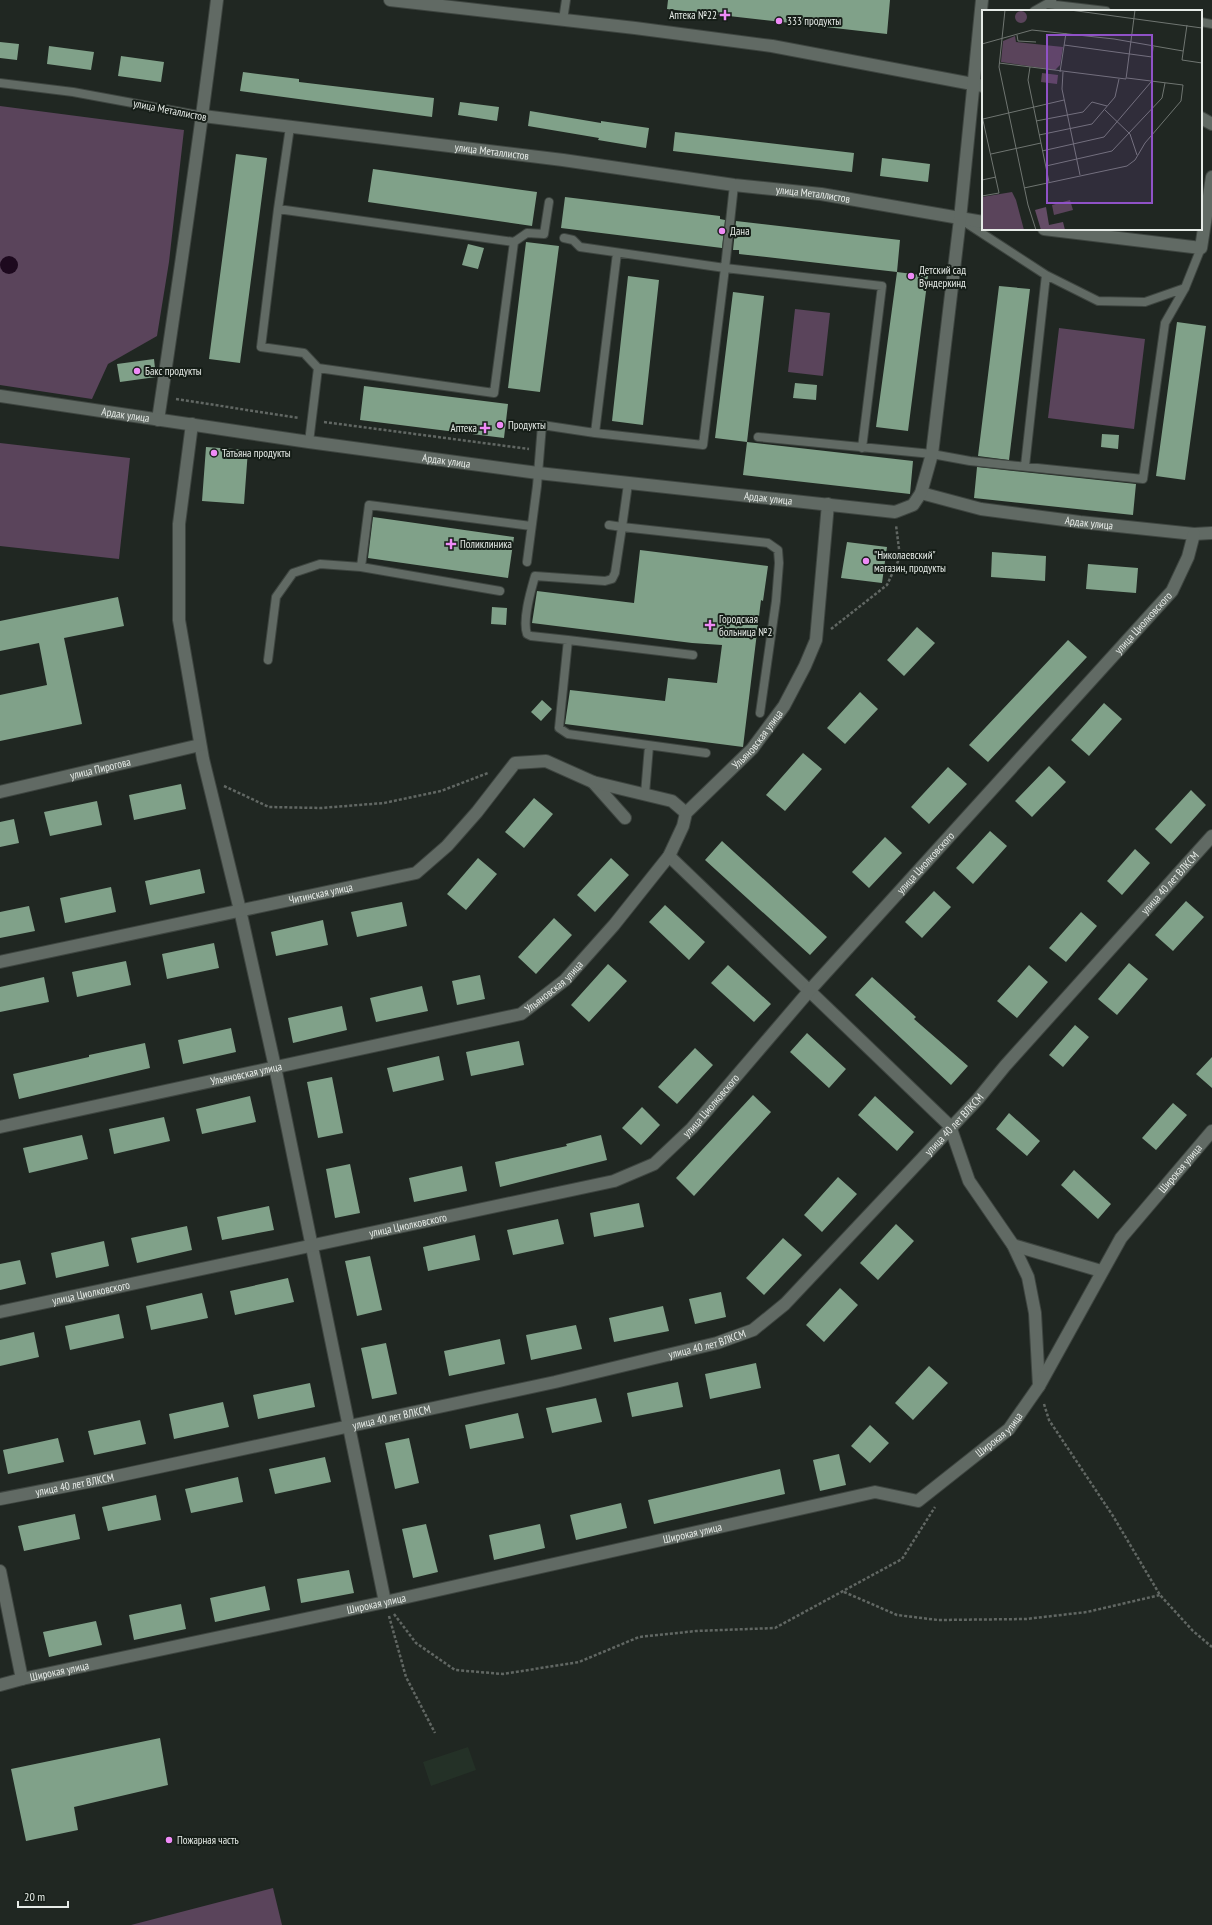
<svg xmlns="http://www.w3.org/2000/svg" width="1212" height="1925" font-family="'PT Sans Narrow',sans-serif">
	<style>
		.built { fill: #243127 }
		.green { fill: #5a445b }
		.water { fill: #1d091e }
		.building { fill: #80a189 }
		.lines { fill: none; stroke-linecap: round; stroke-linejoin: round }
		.lane-casing { stroke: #3e4540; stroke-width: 10 }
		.street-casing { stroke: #3e4540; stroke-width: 14 }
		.secondary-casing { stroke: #3e4540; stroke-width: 14 }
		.path { stroke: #616763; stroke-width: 2.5; stroke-dasharray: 3 2; stroke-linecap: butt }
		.lane { stroke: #616a64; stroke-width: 8 }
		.street { stroke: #616a64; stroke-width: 12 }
		.secondary { stroke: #616a64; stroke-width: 12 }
		.poi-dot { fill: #ef8bf7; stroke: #161e18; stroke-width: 1.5 }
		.labels { text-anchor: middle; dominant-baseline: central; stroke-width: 4; stroke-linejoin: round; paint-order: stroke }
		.poi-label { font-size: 11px; fill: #e6ebe7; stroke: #161e18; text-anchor: start }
		.street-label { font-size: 11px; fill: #e6ebe7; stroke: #161e18 }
		.inset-road { fill: none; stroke: #6f7571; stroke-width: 1 }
		.view { fill: #9052c7; fill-opacity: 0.15; stroke: #9052c7; stroke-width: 2 }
		.inset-edge { fill: none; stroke: #e6ebe7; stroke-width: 2 }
	</style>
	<rect width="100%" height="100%" fill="#202722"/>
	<path class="built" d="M468,1747L476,1770L431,1786L423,1762Z"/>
	<path class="green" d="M0,106L184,130L169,262L157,336L108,364L92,399L0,385Z
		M795,309L830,313L823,376L788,372Z
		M1059,328L1145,339L1134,429L1048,418Z
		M0,443L130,458L119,559L0,546Z
		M273,1888L282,1925H131Z"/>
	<path class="water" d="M0 265a9 9 0 1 1 18 0a9 9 0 1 1-18 0Z"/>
	<path class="building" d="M668,0H890L887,34L667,9Z
		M0,42L19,44L17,60L0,58Z
		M49,46L94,52L91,70L47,64Z
		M121,56L164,62L161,82L118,76Z
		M243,72L299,79V82L434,98L432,117L240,91Z
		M460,102L499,107L497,121L458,115Z
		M530,111L601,123V121L649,128L646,148L598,140L599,138L528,126Z
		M675,132L854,153L852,172L673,151Z
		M236,154L267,158L240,363L209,359Z
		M882,158L930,164L928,182L880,176Z
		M373,169L537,192L532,226L368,202Z
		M565,197L720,216V219L725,220L722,248L561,228Z
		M736,221L900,240L897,272L739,254V250H733Z
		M526,242L559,246L540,392L508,388Z
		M468,244L484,248L478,269L462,265Z
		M897,272L928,276L908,431L876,427Z
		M628,276L659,280L643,425L612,421Z
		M999,286L1030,289L1009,460L978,456Z
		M733,292L764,296L747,442L715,438Z
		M1177,322L1206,326L1185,480L1156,476Z
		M154,359L156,377L120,382L117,364Z
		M795,383L817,385L816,400L793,398Z
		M364,386L508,404L504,438L360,420Z
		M1102,434L1119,435L1118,449L1101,447Z
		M747,442L913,461L910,494L743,475Z
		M206,447L248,450L244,504L202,501Z
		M977,467L1136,484L1133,515L974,498Z
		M373,517L514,537L508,578L368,558Z
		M847,542L887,547L882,583L841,578Z
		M640,550L768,566L763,601L761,600L743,747L565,724L570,690L665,701L668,678L717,683L722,645L692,643L532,623L537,591L634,603Z
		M992,552L1046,556L1045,581L991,577Z
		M1088,564L1138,568L1136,593L1086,589Z
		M118,597L124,626L64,638L82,724L0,741V695L47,685L39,643L0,651V621Z
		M492,607L507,608L506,625L491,624Z
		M917,627L935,643L904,676L887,660Z
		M1068,640L1087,657L988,762L969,745Z
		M860,692L878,709L845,744L827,728Z
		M542,700L552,709L541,721L531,712Z
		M1104,703L1122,719L1089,756L1071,740Z
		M803,753L822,769L785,811L766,795Z
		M1049,766L1066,782L1032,817L1015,801Z
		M948,767L967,784L929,824L911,807Z
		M181,784L186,809L134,820L129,795Z
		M1191,790L1206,805L1171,844L1155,829Z
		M534,798L553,814L524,848L505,832Z
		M97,801L102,825L50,836L44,812Z
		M14,819L19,843L0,847V822Z
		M990,831L1007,846L973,884L956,868Z
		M885,837L902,853L869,888L852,872Z
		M722,841L827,937L810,955L705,860Z
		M1135,849L1150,863L1122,895L1107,881Z
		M478,858L497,874L466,910L447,894Z
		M611,858L629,875L595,912L577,895Z
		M200,869L205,893L150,905L145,881Z
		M111,887L116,912L65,923L60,898Z
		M934,891L951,907L922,938L905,922Z
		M1186,901L1204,917L1173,951L1155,935Z
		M402,902L407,926L357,937L351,912Z
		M665,905L705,942L689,960L649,922Z
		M29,906L35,931L0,938V912Z
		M1081,912L1097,926L1066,962L1049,948Z
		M554,918L572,935L536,974L518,957Z
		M323,920L328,945L276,956L271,932Z
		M214,943L219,968L167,979L162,954Z
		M126,961L131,985L77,997L72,972Z
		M1129,963L1148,979L1117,1015L1098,999Z
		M608,964L627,981L589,1022L571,1005Z
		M728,965L771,1004L754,1022L711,983Z
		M1029,965L1048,982L1017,1018L997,1001Z
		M480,975L485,999L457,1005L452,981Z
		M44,977L49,1002L0,1012V987Z
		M872,977L916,1017L914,1019L968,1066L951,1085L855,995Z
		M422,986L428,1011L376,1022L370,998Z
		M342,1006L347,1030L293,1043L288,1018Z
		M1075,1025L1089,1037L1063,1067L1049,1055Z
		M231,1028L236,1052L183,1064L178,1040Z
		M807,1033L846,1069L829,1088L790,1052Z
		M519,1041L524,1065L471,1076L466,1052Z
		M145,1043L150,1068L19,1099L13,1074L89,1057V1055Z
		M695,1048L713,1065L677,1104L658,1087Z
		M439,1056L444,1080L393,1092L387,1068Z
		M1212,1057V1088L1196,1074Z
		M332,1077L343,1133L318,1138L307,1082Z
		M753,1095L771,1112L694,1196L676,1178Z
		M250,1096L256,1122L202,1134L196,1109Z
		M875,1096L914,1132L897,1151L858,1115Z
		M1173,1103L1187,1115L1156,1150L1142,1138Z
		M642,1107L660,1125L641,1145L622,1128Z
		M1009,1113L1040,1141L1027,1156L996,1129Z
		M164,1117L170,1141L114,1154L109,1129Z
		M82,1135L88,1159L29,1173L23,1148Z
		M601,1135L607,1160L500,1187L495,1162L567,1146L566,1144Z
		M350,1164L360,1213L335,1218L326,1169Z
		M462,1166L467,1191L414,1202L409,1178Z
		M1074,1170L1111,1204L1098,1219L1061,1185Z
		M838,1177L857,1194L822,1232L804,1215Z
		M639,1203L644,1227L594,1237L590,1213Z
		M269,1206L274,1230L222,1240L217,1217Z
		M558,1219L564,1244L513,1255L507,1230Z
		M896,1224L914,1241L878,1280L860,1263Z
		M187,1226L192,1250L137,1263L131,1238Z
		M475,1235L480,1260L428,1271L423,1247Z
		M783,1238L802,1255L764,1295L746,1278Z
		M104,1241L109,1266L56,1278L51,1253Z
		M370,1256L382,1310L357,1316L345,1261Z
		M20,1260L26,1284L0,1290V1264Z
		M288,1278L294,1302L235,1315L230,1291Z
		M840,1288L858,1305L824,1342L806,1325Z
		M721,1292L726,1317L695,1324L689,1299Z
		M202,1293L208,1318L151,1330L146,1306Z
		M663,1306L669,1331L614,1342L609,1318Z
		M119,1314L124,1338L70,1350L65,1326Z
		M576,1325L582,1349L531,1360L526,1335Z
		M34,1332L39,1357L0,1366V1340Z
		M500,1339L505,1364L449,1376L444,1351Z
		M386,1343L397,1394L372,1399L361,1348Z
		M756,1363L761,1388L710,1399L705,1374Z
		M929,1366L948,1383L913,1420L895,1403Z
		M678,1382L683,1407L632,1417L627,1393Z
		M310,1383L315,1407L258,1419L253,1395Z
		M596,1398L602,1422L552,1433L546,1408Z
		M223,1402L229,1427L174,1439L169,1414Z
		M518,1413L524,1438L470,1449L465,1425Z
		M140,1420L146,1444L94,1455L88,1431Z
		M870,1425L889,1443L870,1463L851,1446Z
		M58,1438L64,1462L8,1474L3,1450Z
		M409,1438L419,1483L395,1489L385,1443Z
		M839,1454L846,1485L820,1491L813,1460Z
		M325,1457L331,1482L275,1494L269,1469Z
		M780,1469L785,1494L654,1524L648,1500Z
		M238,1477L243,1502L191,1513L185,1489Z
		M156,1495L161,1520L108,1531L102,1507Z
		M621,1503L627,1528L576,1540L570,1515Z
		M75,1514L80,1539L24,1551L18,1526Z
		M426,1524L438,1572L413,1578L402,1529Z
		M540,1524L545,1548L494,1560L489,1535Z
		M349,1570L354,1593L301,1603L297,1579Z
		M265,1586L270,1610L215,1622L210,1598Z
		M181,1604L186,1629L134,1640L129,1615Z
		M96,1621L102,1645L49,1657L43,1632Z
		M160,1738L168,1785L74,1807L78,1830L26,1841L11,1769Z"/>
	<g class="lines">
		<g class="lane-casing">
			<path id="lane" d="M1047,4L1106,11
				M1034,11L1052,1
				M563,20L566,0
				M1201,22L1212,24
				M0,83L73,92L203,116
				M290,127L278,209L514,242L494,393L318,368L309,442
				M734,185L725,268L882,286L862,448
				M278,209L261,347L304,353L318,368
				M963,221L1046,275L1025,466
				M564,238L573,240L580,247L725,268L703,445L595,433
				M514,242L527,233L544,234L549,202
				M1046,275L1098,301L1145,302L1185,288
				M758,437L932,454L970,461L1143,479L1165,323L1185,288L1201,248
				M628,484L622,527L768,543L778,550L779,563L776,601L760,713
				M609,525L622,527L615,573L612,579L605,581L535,576C531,590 522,620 527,634L531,636L568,640L559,728L568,734L706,753
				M527,562L537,486L542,425L595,433L617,253
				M500,591L361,567L369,505L531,526
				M568,640L693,655
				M268,660L276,597L293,573L320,564L361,567
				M645,794L649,746"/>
		</g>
		<g class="street-casing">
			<g id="street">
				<path d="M390,0L635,28L772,46L983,86"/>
				<path id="s1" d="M203,116L563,160L734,185L821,194L983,222"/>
				<path d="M1201,118L1212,124"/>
				<path d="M1044,229L1201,248L1212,177"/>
				<path d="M158,420C179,280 200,140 217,0"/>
				<path d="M192,424L179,524V620L203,759L240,910L275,1067L385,1602"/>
				<path id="s2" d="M921,493L981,509L1080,522L1194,534L1212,533"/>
				<path d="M593,782L625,818"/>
				<path id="s3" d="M0,792L200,745"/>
				<path d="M669,856L950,1126L969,1181L1013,1245L1028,1277L1035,1313L1039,1386"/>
				<path id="s4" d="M0,962L416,873L447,846L477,812L515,763L546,761L593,782L672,801L686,813"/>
				<path id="s5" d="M0,1127L521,1014L565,980L614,925L669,856L683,826L686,813L752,749L784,706L805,666L816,640L828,504"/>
				<path d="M1013,1245L1101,1271"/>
				<path id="s6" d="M0,1312L614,1181L654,1164L692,1128L810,990L1172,591L1188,557L1194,534"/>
				<path id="s7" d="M0,1499L108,1478L555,1382L717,1343L753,1330L785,1304L978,1099L1005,1066L1212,836"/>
				<path d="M0,1571L22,1679"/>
				<path id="s8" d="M0,1685L22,1679L385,1602L875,1492L918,1501L1009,1429L1039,1386L1121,1238L1212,1131"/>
			</g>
		</g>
		<g class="secondary-casing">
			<g id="secondary">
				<path id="s9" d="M0,396L309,442L538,473L895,512L913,505L921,493L932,454L960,219L982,0"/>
			</g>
		</g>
		<path class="path" d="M176,399L299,418
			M324,422L529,449
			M831,629L887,585L900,557L896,525
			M224,786L269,807L321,808L384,803L441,791L488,773
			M1044,1404L1049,1420L1113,1516L1160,1595L1193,1631L1212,1647
			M844,1592L897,1615L938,1620L1026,1619L1087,1612L1160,1595
			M394,1614L416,1643L455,1670L503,1674L579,1662L639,1637L696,1631L775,1628L902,1559L935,1507
			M389,1616L406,1677L435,1733"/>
		<use href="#lane" class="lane"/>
		<use href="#street" class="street"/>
		<use href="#secondary" class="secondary"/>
	</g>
	<g class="poi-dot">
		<path d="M723 9h4v4h4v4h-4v4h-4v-4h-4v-4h4z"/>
		<circle cx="779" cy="21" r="4"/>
		<circle cx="722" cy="231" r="4"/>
		<circle cx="911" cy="276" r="4"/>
		<circle cx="137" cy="371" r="4"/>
		<circle cx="500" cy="425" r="4"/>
		<path d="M483 422h4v4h4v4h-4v4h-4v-4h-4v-4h4z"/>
		<circle cx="214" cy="453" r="4"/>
		<path d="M449 538h4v4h4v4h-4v4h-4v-4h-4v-4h4z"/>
		<circle cx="866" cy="561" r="4"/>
		<path d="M708 619h4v4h4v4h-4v4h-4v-4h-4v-4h4z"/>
		<circle cx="169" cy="1840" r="4"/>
	</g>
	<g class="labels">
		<g class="poi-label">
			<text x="717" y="15" text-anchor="end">Аптека №22</text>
			<text x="787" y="21">333 продукты</text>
			<text x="730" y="231">Дана</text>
			<text x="919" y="270">Детский сад<tspan x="919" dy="13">Вундеркинд</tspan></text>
			<text x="145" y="371">Бакс продукты</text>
			<text x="508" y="425">Продукты</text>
			<text x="477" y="428" text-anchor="end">Аптека</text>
			<text x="222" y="453">Татьяна продукты</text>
			<text x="460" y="544">Поликлиника</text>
			<text x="874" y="555">"Николаевский"<tspan x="874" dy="13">магазин, продукты</tspan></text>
			<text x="719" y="619">Городская<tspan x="719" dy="13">больница №2</tspan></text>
			<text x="177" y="1840">Пожарная часть</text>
		</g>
		<g class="street-label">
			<text transform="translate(170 110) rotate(11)">улица Металлистов</text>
			<text stroke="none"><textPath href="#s1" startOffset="291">улица Металлистов</textPath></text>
			<text stroke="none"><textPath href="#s1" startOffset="615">улица Металлистов</textPath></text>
			<text stroke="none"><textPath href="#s9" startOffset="127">Ардак улица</textPath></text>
			<text stroke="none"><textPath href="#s9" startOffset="451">Ардак улица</textPath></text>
			<text stroke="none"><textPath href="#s9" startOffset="775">Ардак улица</textPath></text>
			<text stroke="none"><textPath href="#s2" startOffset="171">Ардак улица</textPath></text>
			<text stroke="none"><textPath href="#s6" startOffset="1401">улица Циолковского</textPath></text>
			<text stroke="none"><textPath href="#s5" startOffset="900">Ульяновская улица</textPath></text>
			<text stroke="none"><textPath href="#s3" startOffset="103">улица Пирогова</textPath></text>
			<text stroke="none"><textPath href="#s6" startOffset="1077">улица Циолковского</textPath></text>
			<text stroke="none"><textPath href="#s7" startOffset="1384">улица 40 лет ВЛКСМ</textPath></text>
			<text stroke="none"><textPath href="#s4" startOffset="328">Читинская улица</textPath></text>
			<text stroke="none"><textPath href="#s5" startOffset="576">Ульяновская улица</textPath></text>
			<text stroke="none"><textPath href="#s5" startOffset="252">Ульяновская улица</textPath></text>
			<text stroke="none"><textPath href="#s6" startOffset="753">улица Циолковского</textPath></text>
			<text stroke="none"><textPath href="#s7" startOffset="1060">улица 40 лет ВЛКСМ</textPath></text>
			<text stroke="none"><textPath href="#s8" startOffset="1369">Широкая улица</textPath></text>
			<text stroke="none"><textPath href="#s6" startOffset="417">улица Циолковского</textPath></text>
			<text stroke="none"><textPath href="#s6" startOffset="93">улица Циолковского</textPath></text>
			<text stroke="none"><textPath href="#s7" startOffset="724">улица 40 лет ВЛКСМ</textPath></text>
			<text stroke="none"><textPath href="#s7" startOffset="400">улица 40 лет ВЛКСМ</textPath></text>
			<text stroke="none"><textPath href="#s8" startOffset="1045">Широкая улица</textPath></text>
			<text stroke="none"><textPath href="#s7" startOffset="76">улица 40 лет ВЛКСМ</textPath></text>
			<text stroke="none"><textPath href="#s8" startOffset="709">Широкая улица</textPath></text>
			<text stroke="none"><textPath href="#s8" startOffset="385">Широкая улица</textPath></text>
			<text stroke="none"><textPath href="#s8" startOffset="61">Широкая улица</textPath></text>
		</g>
	</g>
	<g transform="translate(982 10)">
		<rect width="220" height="220" fill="#202722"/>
		<path d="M33 7a6 6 0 1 1 12 0a6 6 0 1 1-12 0ZM33,26L34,32L81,37L78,55L73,60L19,52L21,31ZM60,63L76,65L75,74L59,72ZM30,182L34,190L42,220H0V187ZM88,190L91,200L72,205L70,195Z" fill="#5a445b"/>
		<path d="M64,197L67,215L81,212L83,220H59L53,200Z" fill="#644c66"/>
		<path class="inset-road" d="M23,0L17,57L46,195L54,220M88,0L220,18M205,15L200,50L220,53M35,25L36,31L54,32M0,34L50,20L132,29L201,41M82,35L170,47L171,37M17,53L144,69L153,0M48,57L46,70L67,172M78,62L84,23M81,62L80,79L98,165M123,100L148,124L155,145M0,106L17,183L0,186M1,109L82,90M54,111L101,102L110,92L125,96M57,125L110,114L133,87L137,69M60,141L122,127L169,72M9,144L59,133M64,156L130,141L180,88L183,73M0,170L14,167M42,178L145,156L153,150L163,133L199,91L201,75L145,68"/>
		<path class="view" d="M65,25H170V193H65Z"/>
		<rect width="220" height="220" class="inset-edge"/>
	</g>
	<path d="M18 1901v6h50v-6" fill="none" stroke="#e6ebe7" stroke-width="2"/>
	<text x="24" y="1901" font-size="12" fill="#e6ebe7" stroke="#161e18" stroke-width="3" paint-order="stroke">20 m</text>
</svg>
